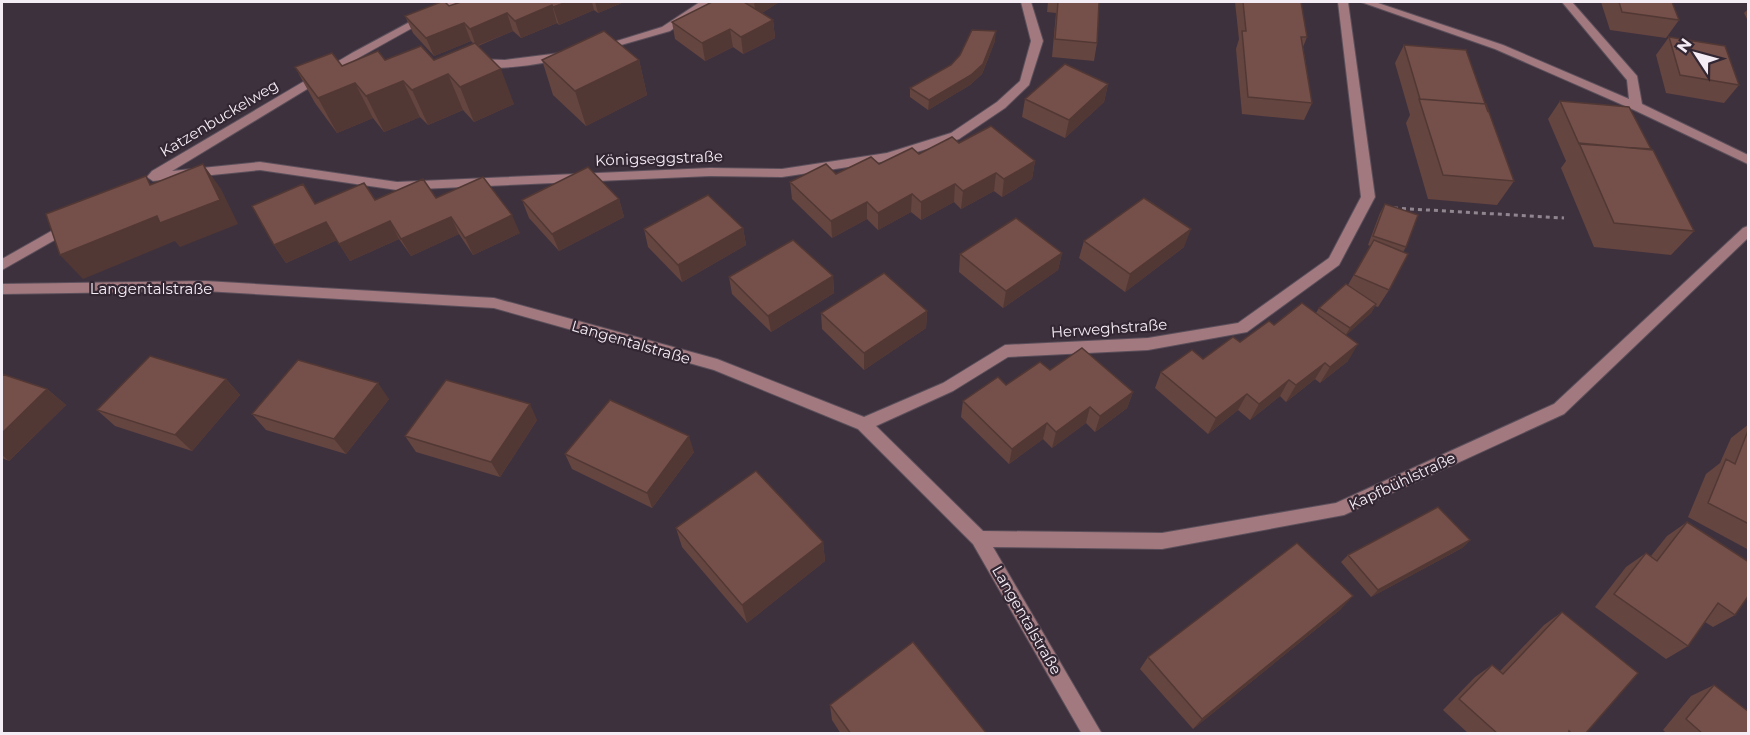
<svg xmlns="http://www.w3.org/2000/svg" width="1750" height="735" font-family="Montserrat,sans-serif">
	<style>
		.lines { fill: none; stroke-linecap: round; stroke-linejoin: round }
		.minor-casing { stroke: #5b4f5b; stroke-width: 2 }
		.path { stroke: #908690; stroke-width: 3; stroke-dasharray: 4 4; stroke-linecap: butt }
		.minor { fill: #a1797e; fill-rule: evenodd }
		.wall { fill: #654540 }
		.shaded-wall { fill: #523834 }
		.building { fill: #75504a; stroke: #523834; stroke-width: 1.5 }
		.labels { text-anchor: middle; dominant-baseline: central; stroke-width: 4.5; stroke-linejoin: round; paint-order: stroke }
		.street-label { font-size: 15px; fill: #f5edf5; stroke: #332733 }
	</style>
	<rect width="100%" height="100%" fill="#3e313e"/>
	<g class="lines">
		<g class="minor-casing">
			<path id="minor" d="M447,2H459L360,57L172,171L260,162L397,182L710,168L782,169L887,153L951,133L997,102L1020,81L1031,41L1021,2H1031L1043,41L1029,85L1005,108L959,139L888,161L782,177L710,176L397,190L260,170L153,181L147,177L152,171L352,53Z
				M700,2H711L670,31L600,51L594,48L662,27Z
				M1338,2H1348L1375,197L1339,265L1247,332L1148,350L1008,357L953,391L876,426L983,531L1162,533L1336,503L1554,404L1743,228L1748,226V238L1564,414L1344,515L1162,549L993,547L1102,734H1082L973,544L858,429L714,370L494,308L205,291L2,294V284L205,281L494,298L717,359L864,417L943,383L1005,345L1148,338L1238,323L1329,258L1361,197Z
				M1361,2H1375L1503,45L1629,99L1627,80L1562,2H1572L1637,76L1642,104L1748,155V164L1632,109L1495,49Z
				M568,52L572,53V57C553,62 483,75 469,63L475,59L505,60Z
				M69,221L74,223L76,226L74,229L2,270V259Z"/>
		</g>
		<path class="path" d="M1394,208L1564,218"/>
		<use href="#minor" class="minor"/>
	</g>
	<path class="wall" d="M461,2H624L598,13L594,10L559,25L557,23L521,38L513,31L478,46L514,104L474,122L463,110L428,125L420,117L384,132L373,118L337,133L315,103L295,67L342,66L385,60H434L474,44L471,41L434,56L413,33L405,16L449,6Z
		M712,2H779L762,13L773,20L775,38L743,54L733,47L705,61L675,39L672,22Z
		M1048,2H1099L1097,43L1094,61L1052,57L1056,13L1047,12Z
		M1235,2H1301L1307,37L1303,47L1312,103L1304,120L1242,114L1236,49L1239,39Z
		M1601,2H1672L1679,20L1666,38L1610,30Z
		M1749,8V23L1744,13Z
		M1669,37L1739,85L1724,103L1666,93L1656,55Z
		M995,41L982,74L970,85L928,110L910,97V88Z
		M1404,45L1514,181L1497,205L1428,199L1406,123L1410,115L1395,63Z
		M542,60H639L647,95L586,126L553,95Z
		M1108,84L1104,102L1065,138L1022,117L1025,99Z
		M1560,101L1651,149L1694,231L1671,255L1594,247L1561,168L1566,161L1548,119Z
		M959,143L1035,161L1032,179L1002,197L994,191L961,209L954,202L921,220L911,212L878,230L867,219L832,238L792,199L790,182L836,174L879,164Z
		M436,198L520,233L473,255L459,234L411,256L399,239L350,261L337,240L286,263L274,245L315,204L375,200Z
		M619,199L624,217L559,251L529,218L522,200Z
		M1385,204L1406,247L1403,252L1389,290L1378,307L1375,306L1371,313L1346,335L1348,361L1320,383L1315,379L1286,402L1280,396L1250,420L1238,410L1208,434L1155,388L1161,372L1203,359L1240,342L1274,325L1316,313L1319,308L1348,285L1370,246L1368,245L1380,213Z
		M743,228L746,245L682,282L648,247L644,229Z
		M1084,241L1184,247L1125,292L1079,258Z
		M1062,253L1058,270L1003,308L959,272L960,254Z
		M833,276L834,293L771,332L732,294L729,277Z
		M927,311L926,328L864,370L822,329L821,313Z
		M1050,370L1133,392L1127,408L1095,432L1086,423L1052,448L1043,439L1009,464L961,417L963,401Z
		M2,374L47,389L66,405L9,461L2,458Z
		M226,379L240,395L192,451L115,426L97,410Z
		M389,399L346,454L266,430L252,414Z
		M537,420L500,477L416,452L405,436Z
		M1749,424V550L1688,517L1706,474L1720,463L1731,438Z
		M694,452L652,508L572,469L565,454Z
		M1687,522L1735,615L1713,627L1705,622L1688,646L1666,659L1595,607L1626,567L1646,553L1651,556L1667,536Z
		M676,528L823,542L825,561L747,623L682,547Z
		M1470,540L1462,548L1371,597L1341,562L1348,555Z
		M1341,609L1193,729L1140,669L1148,657Z
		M1562,612L1585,734H1469L1443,710L1475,677L1492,665L1500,671L1544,625Z
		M1714,685L1749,734H1667L1663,730L1691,696Z
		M830,705L987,734H841L832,720Z"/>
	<path class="shaded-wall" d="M567,2H592L594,10L559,25L553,7Z
		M595,2H624L598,13Z
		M754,2H779L756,17Z
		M552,5L557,23L521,38L515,21Z
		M507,13L513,31L476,46L470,29Z
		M773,20L775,38L743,54L741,37Z
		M464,23L471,41L434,56L426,38Z
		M730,29L733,47L705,61L702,43Z
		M996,31L995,41L982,74L970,85L928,110L929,100Z
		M639,60L647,95L586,126L575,91Z
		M501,69L514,104L474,122L460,87Z
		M448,74L463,110L428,125L412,90Z
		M403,81L420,117L384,132L366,96Z
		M355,83L373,118L337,133L318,98Z
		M1108,84L1104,102L1065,138L1069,120Z
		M1035,161L1032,179L1002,197L1004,179Z
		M203,164L221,189L238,224L180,247L175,241L83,279L60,255Z
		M996,173L994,191L961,209L963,191Z
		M955,184L954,202L921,220V202Z
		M912,194L911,212L878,230V213Z
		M619,199L624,217L559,251L552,234Z
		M867,202V219L832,238L831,221Z
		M512,215L520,233L473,255L465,238Z
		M451,217L459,234L411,256L401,239Z
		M390,221L399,239L350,261L339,244Z
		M326,222L337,240L286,263L274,245Z
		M743,228L746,245L682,282L678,265Z
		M1191,229L1184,247L1125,292L1130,274Z
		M1062,253L1058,270L1003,308L1006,291Z
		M833,276L834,293L771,332L768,316Z
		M1376,304L1371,313L1344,337L1350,328Z
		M927,311L926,328L864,370V353Z
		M1358,344L1348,361L1320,383L1330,367Z
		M1325,363L1315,379L1286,402L1296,385Z
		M226,379L240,395L192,451L175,435Z
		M1289,380L1280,396L1250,420L1259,404Z
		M378,383L389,399L346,454L334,439Z
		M47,389L66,405L9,461L2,455V433Z
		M1133,392L1127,408L1095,432L1100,416Z
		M1247,394L1238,410L1208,434L1216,418Z
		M530,404L537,420L500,477L491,462Z
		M1090,407L1086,423L1052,448L1056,432Z
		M1047,423L1043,439L1009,464L1012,449Z
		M689,436L694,452L652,508L647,493Z
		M1470,540L1462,548L1371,597L1378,590Z
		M823,542L825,561L747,623L742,605Z
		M1353,596L1341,609L1193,729L1202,719Z"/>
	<path class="building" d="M441,2H445L449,6L461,2H567L553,7L552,5L515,21L507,13L470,29L464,23L426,38L405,16Z
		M712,2H744L773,20L741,37L730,29L702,43L672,22Z
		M1058,2H1099L1097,43L1055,39Z
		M1243,2H1301L1307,37H1301L1312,103L1248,97L1242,31H1246Z
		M1619,2H1672L1679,20L1622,12Z
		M972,30L996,31L983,64L971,75L929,100L910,88L951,65L960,55Z
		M604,31L639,60L575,91L542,60Z
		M1669,37L1725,46L1739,85L1680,75Z
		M475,43L501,69L460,87L448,74L412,90L403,81L366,96L355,83L318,98L295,67L332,53L342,66L378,51L385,60L421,46L434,60Z
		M1404,45L1466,50L1488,112L1486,104L1420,99Z
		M1065,64L1108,84L1069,120L1025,99Z
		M1419,99L1486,104L1514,181L1443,175Z
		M1560,101L1629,107L1651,149L1579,144Z
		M991,126L1035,161L1004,179L996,173L963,191L955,184L921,202L912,194L878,213L867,202L831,221L790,182L826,164L836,174L871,157L879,164L912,148L919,154L952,137L959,143Z
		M1579,143L1653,150L1694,231L1614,223Z
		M203,164L220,200L160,223L157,216L60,255L46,214L146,176L150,185Z
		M588,167L619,199L552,234L522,200Z
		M483,177L512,215L465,238L451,217L401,239L390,221L339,244L326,222L274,245L252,206L303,184L315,204L364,183L375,200L423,179L436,198Z
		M708,195L743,228L678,265L644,229Z
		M1144,198L1191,229L1130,274L1084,241Z
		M1385,204L1418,215L1406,247L1373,236Z
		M1016,218L1062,253L1006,291L960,254Z
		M793,240L833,276L768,316L729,277Z
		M1374,240L1408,254L1389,290L1354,275Z
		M884,273L927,311L864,353L821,313Z
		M1346,284L1376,304L1350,328L1319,308Z
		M1302,303L1358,344L1330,367L1325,363L1296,385L1289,380L1259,404L1247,394L1216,418L1161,372L1192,350L1203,359L1233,337L1240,342L1269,321L1274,325Z
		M1082,348L1133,392L1100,416L1090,407L1056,432L1047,423L1012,449L963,401L998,377L1006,385L1040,362L1050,370Z
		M150,356L226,379L175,435L97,410Z
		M298,360L378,383L334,439L252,414Z
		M2,374L47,389L2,433Z
		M446,380L530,404L491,462L405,436Z
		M610,400L689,436L647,493L565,454Z
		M1749,428V524L1708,503L1726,459L1735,464Z
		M756,471L823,542L742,605L676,528Z
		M1438,507L1470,540L1378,590L1348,555Z
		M1687,522L1749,562V595L1735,615L1718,603L1688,646L1614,594L1646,553L1657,561Z
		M1297,543L1353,596L1202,719L1148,657Z
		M1562,612L1638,673L1585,734H1572L1569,731L1568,734H1498L1459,699L1492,665L1503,674Z
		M913,642L987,734H851L830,705Z
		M1714,685L1749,712V734H1703L1686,719Z"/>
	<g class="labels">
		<g class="street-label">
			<text transform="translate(219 118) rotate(-31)">Katzenbuckelweg</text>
			<text transform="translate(659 158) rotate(-2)">Königseggstraße</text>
			<text x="151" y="288">Langentalstraße</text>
			<text transform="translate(1109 328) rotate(-4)">Herweghstraße</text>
			<text transform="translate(631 342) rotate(16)">Langentalstraße</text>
			<text transform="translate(1402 481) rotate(-25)">Kapfbühlstraße</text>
			<text transform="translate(1027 620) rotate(60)">Langentalstraße</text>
		</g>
	</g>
	<rect width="1750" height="735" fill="none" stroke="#f5edf5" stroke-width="6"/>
	<g transform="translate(1696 54) rotate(306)" stroke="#332733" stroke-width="4.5" paint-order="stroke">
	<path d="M0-4.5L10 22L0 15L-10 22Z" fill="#f5edf5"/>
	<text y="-9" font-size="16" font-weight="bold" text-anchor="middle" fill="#f5edf5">N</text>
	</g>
</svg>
